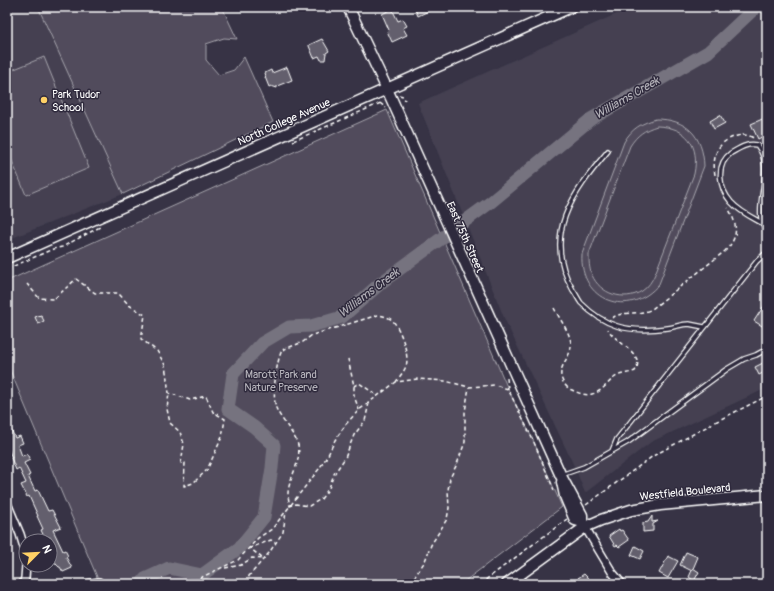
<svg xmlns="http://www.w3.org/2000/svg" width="774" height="591" font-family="Pangolin,sans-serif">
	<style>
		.built { fill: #444051 }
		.green { fill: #514c5c; stroke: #a8a6ae; fill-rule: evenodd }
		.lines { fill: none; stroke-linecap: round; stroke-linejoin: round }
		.river { stroke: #76737f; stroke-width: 13 }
		.building { fill: #635f6d; stroke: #fff }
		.lane-casing { stroke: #fff; stroke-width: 6 }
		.street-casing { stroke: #fff; stroke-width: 10 }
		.secondary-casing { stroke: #fff; stroke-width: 13 }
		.path { stroke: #fff; stroke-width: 1.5; stroke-dasharray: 4 3; stroke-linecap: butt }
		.lane { stroke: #2f2a3d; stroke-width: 3.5 }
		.street { stroke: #2f2a3d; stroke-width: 7 }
		.secondary { stroke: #2f2a3d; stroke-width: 10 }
		.poi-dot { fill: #ffd166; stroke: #2f2a3d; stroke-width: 1.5 }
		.labels { text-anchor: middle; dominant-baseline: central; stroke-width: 3; stroke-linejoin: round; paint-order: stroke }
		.poi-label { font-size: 11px; fill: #fff; stroke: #2f2a3d; text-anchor: start }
		.street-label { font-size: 11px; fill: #fff; stroke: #2f2a3d }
		.park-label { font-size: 11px; fill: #b9b7be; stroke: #2f2a3d }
		.water-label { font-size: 12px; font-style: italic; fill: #b4b2b9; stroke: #2f2a3d }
	</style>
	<rect width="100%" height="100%" fill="#373345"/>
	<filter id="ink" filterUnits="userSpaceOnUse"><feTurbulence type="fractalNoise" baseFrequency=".025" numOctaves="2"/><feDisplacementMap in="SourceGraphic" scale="8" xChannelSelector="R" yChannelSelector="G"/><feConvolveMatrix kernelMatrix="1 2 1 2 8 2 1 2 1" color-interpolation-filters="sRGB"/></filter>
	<g filter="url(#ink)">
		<path class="built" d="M7,7H38L123,194L7,240Z
			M632,7H767V388L651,442L585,493L576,470L505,320L418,103Z"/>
		<path class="green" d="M38,7H222L237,39L224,38L206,44V60L219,75L234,70L244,57L273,122L123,194Z
			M44,57L89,168L26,195L7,149V72Z
			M387,110L508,389L533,440L562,507L461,584H100L7,363V281Z
			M656,119C686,119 703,135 704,166L659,284C629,320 579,301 582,254L624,142C632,128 642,123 656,119ZM657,126C687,127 700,145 694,174L655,274C652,281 648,287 642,291C624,302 600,294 592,275C589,268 589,261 589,254L630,146C637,135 644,130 657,126Z"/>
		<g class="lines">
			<path class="river" d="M141,584L145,579L169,568L202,575L239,548L264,517L272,468L274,445L254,427L228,409L233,374L262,343L289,327L311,326L342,317L382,282L491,202L591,119L708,52L754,9L755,7"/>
		</g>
		<path class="building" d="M414,7H437L418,16Z
			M392,9L398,21L403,19L407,26L403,28L407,35L392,42L387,31L389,30L382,14Z
			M322,39L329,51L326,53L325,60H321L319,56L314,58L309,46V45Z
			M287,67L292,80L277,86V88L271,86L269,87L265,77L266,76L265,73L271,70L272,73Z
			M720,115L725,123L714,129L710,121Z
			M767,117V134L758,139L751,124Z
			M767,301V329L754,321Z
			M41,315L44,321L38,324L35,317Z
			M767,361V371L759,375L755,367Z
			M7,421L15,438L20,436L23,443L18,445L22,456L27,454L30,460L24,463L30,475L28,476L35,491L38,490L48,511L52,510L61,527L53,530L63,551L65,550L68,556L66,557L72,568L63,572L60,567H59L56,564L52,555L50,548V537L45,539L41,530L43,529L37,516H38L29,496L27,497L21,485L26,483L19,468L16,470L11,458H12L7,446Z
			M652,516V522L658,521L653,524V531L643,532V523L648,522Z
			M619,529L620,531L622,530L629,540L619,547L617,545L615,546L609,536Z
			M635,546L644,551L640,559L631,555Z
			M686,552L698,557L692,571L680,565Z
			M668,556L678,561L668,578L659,573Z
			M693,568L699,572L694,581L689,577Z
			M584,574L587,577L591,584H582L578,578Z"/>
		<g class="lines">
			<g class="lane-casing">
				<path id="lane" d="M608,151C573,193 541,235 573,290C576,294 578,299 581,303C590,312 604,322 617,326C632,331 652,330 668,328C675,327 682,324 689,324C694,325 699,326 704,327
					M762,223C751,217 740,212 731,202C719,188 715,165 731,153C740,148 747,143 757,145C774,167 758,193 761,218C762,224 765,228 767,233
					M612,451L617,439L757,261L767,252
					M561,475L584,467L628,442L727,369L744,359L756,355L767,349"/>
			</g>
			<g class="street-casing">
				<path id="street" d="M7,503L20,534L26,554
					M585,527L612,572L622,584
					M23,584L25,578L26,565
					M88,584L99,582"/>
			</g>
			<g class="secondary-casing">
				<path id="secondary" d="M348,7L387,89L561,476L582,515V522
					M7,258L571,7
					M562,482L565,496L575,520L582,522L585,527
					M507,584L585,527L601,520L631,510L660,505L767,495"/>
			</g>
			<path class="path" d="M399,95L403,96L405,100
				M380,103L386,108
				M293,141L383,102
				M715,175C712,156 717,141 737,136C745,134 749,135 755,139
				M7,269L53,249L62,247L100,227
				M27,284L39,298L54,299L76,279L95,293H118L129,305L145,315L141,339L157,351L165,365L169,393L190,400L206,396L213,412L225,419L222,437L207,470L193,483L184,486L185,463H181L184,444L180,432L170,423L167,409L169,393
				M554,308C559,318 571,334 571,344C572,358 555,367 563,382C565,385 568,389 572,390C578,393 585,396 592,394C602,392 607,383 614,378C620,373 628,374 635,371C647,354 615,343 608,329
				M612,318C623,310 640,316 652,309L725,251C739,237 738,225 728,208
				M348,359L354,386V396L359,410
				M507,378L508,389L533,440L554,490
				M354,386L359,383L378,396
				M369,403L365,421L354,435L345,458L334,474L329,488L321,499L309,506L296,504L290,506C289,502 288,497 288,493C289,477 302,462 298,445C295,434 281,420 276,408C272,394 276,363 282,350L303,342L312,335L378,315C384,316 389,317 393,321C400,329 410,355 406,366C404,372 399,377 396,382
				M586,505L653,456L719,420L767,396
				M225,568L241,565L252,558L263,559L250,548L271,540L276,543
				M187,584L238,560L258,538L272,529L319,469L328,455L335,440L346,424L359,410L396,382L418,379L445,381L469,387L495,385L508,389
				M247,584L249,576L269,553L283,532L286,512
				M410,584L425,561L431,545L447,519L449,508L448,490L450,478L457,464L465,442V412L469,387
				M480,584L567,519"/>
			<use href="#lane" class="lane"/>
			<use href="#street" class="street"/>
			<use href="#secondary" class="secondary"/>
		</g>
	</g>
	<circle class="poi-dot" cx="44" cy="100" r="4"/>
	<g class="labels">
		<g class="poi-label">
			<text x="52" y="94">Park Tudor<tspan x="52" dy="13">School</tspan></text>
		</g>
		<g class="street-label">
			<text transform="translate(284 122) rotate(-24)">North College Avenue</text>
			<text transform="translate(465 237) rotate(66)">East 75th Street</text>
			<text transform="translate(685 492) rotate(-6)">Westfield Boulevard</text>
		</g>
		<g class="park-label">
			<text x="281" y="374">Marott Park and<tspan x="281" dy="13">Nature Preserve</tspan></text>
		</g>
		<g class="water-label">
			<text transform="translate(627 98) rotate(-30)">Williams Creek</text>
			<text transform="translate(369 293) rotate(-37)">Williams Creek</text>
		</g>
	</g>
	<rect width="774" height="591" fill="none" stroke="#2f2a3d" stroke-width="24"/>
	<rect x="12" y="12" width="750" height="567" fill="none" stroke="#fff" stroke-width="1.5" filter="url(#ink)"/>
	<g transform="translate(38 553) rotate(66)"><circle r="19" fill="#2f2a3d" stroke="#827f8b"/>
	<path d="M0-3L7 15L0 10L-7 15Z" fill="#ffd166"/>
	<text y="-6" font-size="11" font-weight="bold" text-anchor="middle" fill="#ffffff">N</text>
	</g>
</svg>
